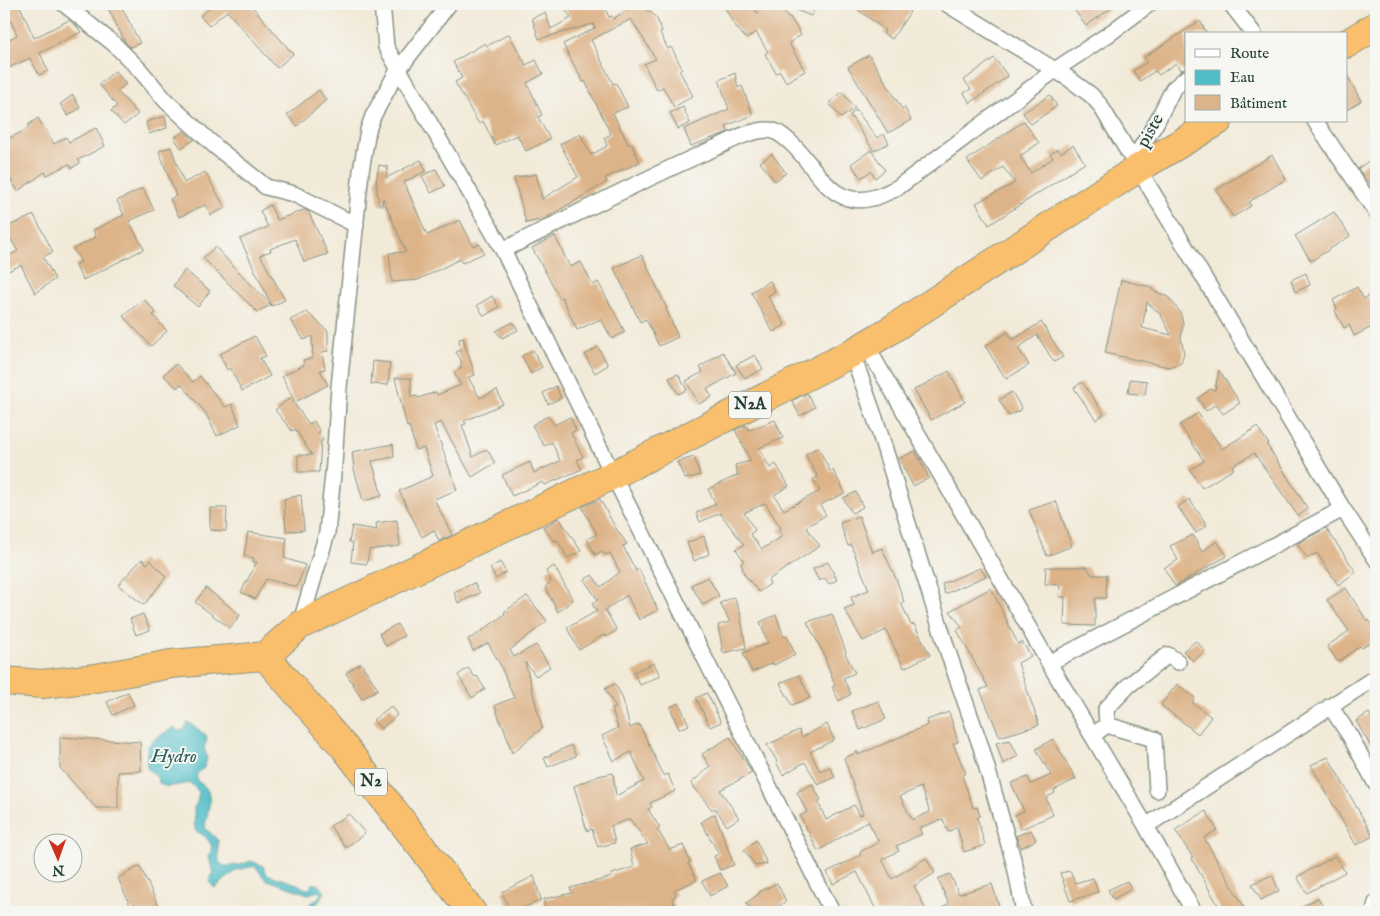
<svg xmlns="http://www.w3.org/2000/svg" width="1380" height="916" font-family="'IM FELL English',serif">
	<style>
		.water { fill: #50bec8; stroke: #387e7e }
		.building { fill: #ddb489; fill-rule: evenodd }
		.lines { fill: none; stroke-linecap: round; stroke-linejoin: round }
		.street-casing { stroke: #889486; stroke-width: 18 }
		.highway-casing { stroke: #889486; stroke-width: 30 }
		.street { stroke: #fff; stroke-width: 15 }
		.highway { stroke: #f9bf6c; stroke-width: 28 }
		.labels { text-anchor: middle; dominant-baseline: central; stroke-width: 4; stroke-linejoin: round; paint-order: stroke }
		.shield { fill: #f6f6f2; stroke: #60746d; stroke-width: 1 }
		.shield-label { font-size: 16px; font-weight: bold; fill: #1f3d34 }
		.street-label { font-size: 18px; fill: #1f3d34; stroke: #f6f6f2 }
		.water-label { font-size: 19px; font-style: italic; fill: #2b5d59; stroke: #f6f6f2 }
	</style>
	<rect width="100%" height="100%" fill="#f6f6f2"/>
	<filter id="ink" filterUnits="userSpaceOnUse"><feTurbulence type="fractalNoise" baseFrequency=".02" numOctaves="2"/><feDisplacementMap in="SourceGraphic" scale="10" xChannelSelector="R" yChannelSelector="G"/><feConvolveMatrix kernelMatrix="1 2 1 2 8 2 1 2 1" color-interpolation-filters="sRGB"/></filter>
	<filter id="wash" filterUnits="userSpaceOnUse"><feTurbulence type="fractalNoise" baseFrequency=".0096" numOctaves="4" result="noise"/><feDisplacementMap in="SourceGraphic" scale="20" xChannelSelector="R" yChannelSelector="G"/><feGaussianBlur stdDeviation="1.12" result="paint"/><feColorMatrix in="noise" values="0 0 0 0 0 0 0 0 0 0 0 0 0 0 0 0 0 1.4 0 .05"/><feComposite in="paint" operator="in"/></filter>
	<g filter="url(#wash)">
		<rect width="100%" height="100%" fill="#f2ead8"/>
		<path class="water" d="M188,722L206,735L207,740L204,747L207,758L205,767C199,772 194,772 198,782C218,791 206,812 205,828L218,840L219,862L224,866L240,865L251,861L263,866L267,874L297,884L306,889H310L312,884H318L325,892C319,902 314,912 301,912L320,896L321,893L319,891L308,894L265,879L255,866L237,870L215,888C208,883 209,878 214,873L209,858L212,846L206,837L195,830L194,807L197,803L199,792L190,783L167,787L159,783L157,777L147,768C144,738 154,741 174,727L179,731L184,730Z"/>
		<g id="blocks">
			<path class="building" d="M19,4L34,38L69,20L78,28L81,32L40,53L48,71L39,75L30,58L4,70V42L17,35L6,10Z
				M106,4H120L140,43L130,47L125,42Z
				M214,4H250L293,54L277,68L227,11L209,26L200,16Z
				M562,4H603L609,17L612,16L613,19L636,4H642L647,11H650L657,19L662,32L660,33L668,49L671,47L682,68L679,70L693,96L674,107L663,87L657,90L644,64L656,59L631,19L591,40L613,84L616,83L628,107L613,113L628,144L631,143L640,162L605,178L607,182L544,219L526,223L514,178L536,174L542,199L578,177L560,144L580,134L591,155L607,146L604,138L611,134L585,81L583,82L563,44L595,28L593,24L539,39L532,18L545,13L551,29L571,18Z
				M723,4H752L757,13L770,4H778L789,19L790,17L801,35L789,43L805,71L786,82L780,71L776,73L765,54L768,52L756,32L746,39L733,23Z
				M781,4H817L811,16Z
				M861,4H901L910,12L892,39L883,33L885,30L857,9Z
				M1079,4H1117L1086,26L1073,8Z
				M1200,21L1207,34H1186V69L1181,70L1176,63L1159,75L1155,71L1140,81L1133,71L1147,62L1144,57Z
				M509,34L526,65L536,60L543,74L527,83L542,115L538,117L550,139L526,151L517,135L495,145L483,121L479,124L455,82L462,78L453,62L485,43L487,46Z
				M869,55L902,109L904,107L911,120L888,133L848,67Z
				M994,58L1008,76L970,103L964,93L971,89L964,80Z
				M115,71L126,84L117,91L138,114L124,125L111,111L117,106L99,84Z
				M735,73L738,88L742,86L753,115L726,126L728,132L691,146L684,129L729,109L719,80Z
				M1346,73L1361,101L1346,110Z
				M319,90L326,100L297,126L287,115Z
				M842,92L855,108L841,118L829,103Z
				M73,95L80,108L68,116L60,104Z
				M1050,95L1057,106L1031,124L1023,113Z
				M683,107L690,123L678,129L670,113Z
				M856,110L877,138L884,134L889,143L874,151L850,115Z
				M165,116L167,128L149,134L146,122Z
				M38,118L54,144L66,137L69,142L96,128L105,146L78,160L80,163L72,168L69,164L47,175L45,172L18,191L5,170L9,168L4,159V141L29,128L28,125Z
				M1024,121L1039,143L1020,156L1031,173L1053,158L1050,154L1058,149L1061,153L1073,145L1085,163L989,225L976,203L1015,183L1003,167L982,181L967,160Z
				M184,131L194,140L181,148L174,138Z
				M171,147L184,183L205,172L225,208L211,215L205,205L179,217L170,199L176,196L159,151Z
				M871,150L885,170L875,178L871,171L861,178L851,164Z
				M772,154L786,173L775,181L760,162Z
				M1272,155L1286,179L1249,202L1251,206L1233,217L1216,190Z
				M1376,155V192L1358,169Z
				M421,160L426,171L404,182L427,235L460,220L473,246L479,244L484,253L462,263L460,259L418,280L392,282L389,253L406,252L383,198L382,205H379L376,182L379,165L388,167L386,178Z
				M436,169L445,186L431,193L422,176Z
				M143,188L154,210L129,221L144,249L83,280L75,265L81,262L73,249L96,237L93,230L124,215L117,201Z
				M270,205L277,220L304,210L308,211L328,254L304,262L295,239L270,249L271,251L260,255L285,300L272,306L240,239L268,227L260,211Z
				M1334,212L1350,236L1311,261L1295,236Z
				M34,215L53,252L43,257L55,279L35,293L21,265L4,273V258L18,251L4,228Z
				M555,236L570,267L581,262L593,285L598,282L625,332L612,339L601,319L577,330L562,297L560,298L532,248Z
				M215,247L271,305L257,312L203,258Z
				M642,255L667,309H666L678,337L659,346L646,319L640,322L614,268Z
				M185,270L210,291L198,307L173,286Z
				M1306,273L1310,285L1295,292L1291,280Z
				M1121,280L1151,287L1152,290L1168,297L1174,304L1180,312L1183,323L1181,338L1184,353L1181,363L1169,367L1105,353ZM1147,302L1161,315L1171,335L1142,328Z
				M770,281L775,291L768,296L785,325L773,332L751,292Z
				M1357,287L1364,299L1368,296L1376,312V325L1354,336L1349,325L1344,328L1335,311L1337,309L1333,300Z
				M492,296L499,307L484,316L477,305Z
				M144,299L156,313L153,315L167,331L151,346L123,316Z
				M307,312L328,331V351L322,352L325,369L320,370L328,385L295,402L282,376L304,365L303,360L313,358L312,336L304,340L290,320Z
				M513,322L518,330L502,338L496,331Z
				M1041,322L1063,357L1054,362L1037,335L1018,348L1029,365L1006,379L985,346L1008,332L1013,340Z
				M255,336L266,356L260,358L270,376L242,391L230,368L227,370L220,354Z
				M463,338L475,375L468,377L480,398L497,390L503,404L464,421L466,424L462,425L473,457L487,449L495,463L472,477L441,422L434,425L457,490L434,499L452,535L439,541L434,530L422,537L399,491L433,476L424,448L416,450L409,426L407,427L395,378H411V397L417,396L418,398L436,392L437,395L461,385L454,373L461,368V360L456,352L460,350L459,339Z
				M598,347L608,365L595,373L585,355Z
				M533,350L542,367L531,374L522,356Z
				M723,352L736,373L707,389L712,397L699,404L686,381L703,372L700,367Z
				M755,355L763,369L745,378L736,365Z
				M373,361L390,363L388,385L371,384Z
				M176,364L193,382L200,376L225,407L232,404L240,425L217,436L205,412L181,384L177,388L163,375Z
				M1219,370L1240,403L1223,414L1216,404L1206,411L1198,398L1211,389L1215,390Z
				M949,371L965,402L931,420L914,390Z
				M678,374L687,390L678,394L669,378Z
				M1130,379L1147,381L1145,395L1128,393Z
				M1082,382L1104,414L1096,420L1074,388Z
				M556,386L561,398L548,404L543,393Z
				M1012,392L1022,409L1009,416L999,400Z
				M807,393L815,407L800,416L792,401Z
				M290,398L309,424L314,421L320,432L318,433L323,440L321,442L319,472H298V455H312L295,429L292,431L275,410Z
				M1198,413L1222,449L1257,427L1269,444L1267,445L1308,509L1298,516L1254,453L1232,466L1234,469L1202,488L1190,470L1204,461L1180,425Z
				M548,416L554,425L570,417L576,430L571,433L583,457L577,460L582,469L545,485L543,482L512,496L502,475L530,462L534,473L560,461L552,442L544,446L532,425Z
				M775,420L783,438L759,448L770,468L776,464L789,486L774,495L784,510L820,491L813,479L818,477L805,454L818,447L830,471L833,470L845,493L820,505L826,515L806,527L820,546L768,580L770,584L759,592L744,574L741,563L744,561L736,549L744,545L720,513L700,522L696,513L716,504L708,489L738,475L735,465L751,461L735,430L746,425L749,430ZM765,503L781,528L778,530L783,536L762,549L750,534L755,530L744,513Z
				M393,444L394,457L372,461L382,496L363,501L354,469L352,452Z
				M915,451L929,478L913,486L899,459Z
				M694,457L700,475L685,479L677,462Z
				M856,492L863,507L852,513L843,498Z
				M301,495L304,530L286,531L284,499Z
				M600,499L615,527L627,544L623,546L636,571L639,569L658,610L639,620L627,595L605,610L617,630L606,637L604,635L579,650L567,628L597,611L592,604L598,600L584,580L592,575L601,587L620,572L610,553L605,555L602,551L595,555L587,539L597,534L582,507Z
				M1189,499L1207,525L1196,533L1178,507Z
				M1056,501L1072,546L1047,556L1029,510Z
				M210,508H227L226,531L210,530Z
				M859,516L872,552L882,548L897,581L904,602L901,603L911,625L914,624L930,655L904,668L886,630L863,641L844,609L854,605L851,597L869,590L851,545L848,546L840,523Z
				M559,518L581,551L568,558L557,540L554,541L543,527Z
				M397,520L400,546L369,550L367,564L351,562L353,543L349,542L352,526L377,530L376,523Z
				M1326,528L1356,572L1338,585L1317,553L1307,558L1297,544Z
				M248,532L287,538L284,558L305,565L297,587L266,579L255,599L241,592L257,562H253L254,558L244,556Z
				M1193,535L1202,552L1217,541L1227,556L1175,586L1164,568L1178,560L1170,546Z
				M704,536L709,554L694,561L687,543Z
				M142,559L147,564L150,560L166,577L144,605L118,585Z
				M500,562L506,572L496,579L490,568Z
				M828,562L837,580L829,584L825,578L819,581L813,569Z
				M554,566L573,600L558,612L545,587L551,581L546,571Z
				M1046,567H1087L1092,575H1107L1106,598H1095V626L1064,625L1065,597H1059L1060,585L1045,584Z
				M980,568L986,576L945,594L942,584Z
				M708,577L719,596L703,605L691,585Z
				M474,583L480,593L458,603L454,592Z
				M206,588L240,615L230,628L195,602Z
				M991,588L1018,644L1022,642L1031,656L1018,663L1039,725L1000,737L980,690L988,687L957,630L962,627L950,611Z
				M1346,588L1367,621L1369,620L1376,633V639L1362,648L1360,646L1338,662L1327,646L1349,631L1327,600Z
				M527,596L547,621L510,650L514,657L536,645L550,667L536,676L525,662L542,728L512,753L503,725H501L495,705L514,698L500,664L488,643L473,651L468,639L475,636L505,614L504,612Z
				M734,597L740,612L746,648L723,653L718,625L730,622L720,603Z
				M143,614L150,630L136,635L130,619Z
				M832,614L846,652L845,653L855,673L843,678L851,694L839,701L832,687L835,685L825,658H826L807,622Z
				M776,615L784,637L787,636L795,654L774,665L773,663L752,672L743,653L768,643L760,622Z
				M397,624L404,636L386,646L379,634Z
				M1196,641L1205,651L1193,661L1183,651Z
				M361,663L378,689L362,699L346,673Z
				M654,663L660,676L640,685L633,672Z
				M468,668L475,677L477,676L485,689L472,698L458,675Z
				M799,675L810,698L792,705L780,683Z
				M615,684L622,696L630,728L639,724L664,776L668,774L675,791L650,803L652,807L648,809L660,828L657,829L670,850L683,845L690,862L688,863L697,880L674,890L676,896L672,898L676,912H545L544,899L572,893L570,888L612,877V874L634,867L630,849L648,844L630,819L611,826L615,843L598,847L592,829L587,831L574,786L598,776L613,773L616,796L644,781L631,752L614,761L602,736L618,728L612,709L616,708L605,689Z
				M1177,684L1195,698L1192,702L1211,717L1198,734L1161,705Z
				M128,692L134,705L113,715L107,702Z
				M707,693L721,722L710,727L696,698Z
				M878,701L886,719L860,730L852,711Z
				M679,703L689,725L679,729L670,707Z
				M391,706L397,715L381,729L373,720Z
				M949,712L958,742L953,744L966,773L962,775L973,808L977,807L980,816L977,817L985,845L964,852L957,827L948,832L943,819L919,828L922,834L896,846L899,851L882,859L892,879L926,858L935,873L914,886L927,912H877L857,872L833,884L827,872L861,855L860,852L879,842L868,821L818,851L800,816L807,812L797,792L812,784L821,800L818,802L826,820L854,805L860,815L863,814L844,758L858,752V755L928,725L927,720ZM921,787L930,812L912,820L900,796Z
				M1369,713L1376,725V741L1370,745L1356,721Z
				M827,724L834,740L810,752L820,771L830,767L835,777L818,785L805,762L783,775L776,762L777,761L767,745L799,730L802,737Z
				M60,737L140,742L141,771L118,772V808H96L60,768Z
				M730,737L752,773L720,790L739,818L727,826L715,808L712,810L691,783L710,767L702,754Z
				M1053,739L1076,779L1054,790L1055,793L1046,798L1053,815L1021,829L1015,815L1024,811L1011,783L1028,777L1031,784L1051,775L1036,749Z
				M1010,740L1018,756L1003,764L996,743Z
				M571,745L576,756L548,767L544,758Z
				M1328,757L1373,836L1356,845L1311,765Z
				M1206,811L1217,830L1204,838L1247,912H1222L1192,859L1193,858L1175,830Z
				M349,814L365,833L346,848L330,826Z
				M715,814L734,865L720,870L714,856L719,854L701,822Z
				M1031,830L1036,840L1021,848L1016,836Z
				M756,840L767,864L756,866L744,850Z
				M1335,856L1345,872L1307,893L1297,877Z
				M140,866L161,912H133L118,878Z
				M1070,871L1075,883L1093,878L1098,892L1070,901L1060,873Z
				M720,873L728,886L710,896L702,881Z
				M950,874L959,894L992,884L1001,912H935L949,904L938,879Z
				M1272,875L1279,891L1261,900L1252,884Z
				M534,876L541,900L515,912H511L502,892Z
				M1127,881L1132,889L1113,899L1108,890Z
				M777,883L786,901L771,912H753L746,903L760,893L759,892Z
				M1318,898L1326,912H1291Z"/>
		</g>
	</g>
	<g filter="url(#ink)">
		<use href="#blocks" fill-opacity="0" stroke="#889486" stroke-width="1"/>
		<g class="lines">
			<g class="street-casing">
				<path id="street" d="M64,4L114,44L139,69L166,101L216,147L255,178L266,187L294,194L356,225
					M382,4L386,47L503,250L613,475L832,912
					M947,4L1068,78L1091,95L1100,105L1343,509L1376,559
					M1231,4L1254,34
					M1315,121L1376,212
					M1133,161L1157,121L1173,89L1186,78
					M503,250C573,216 643,179 715,148C731,141 750,130 768,130C777,130 784,137 791,143C818,168 831,211 876,197C883,195 890,191 897,188L1055,70L1109,34L1149,4
					M866,345L1049,663L1146,826L1194,912
					M852,353L877,424L948,652L981,747L1015,866L1024,912
					M300,625L327,533L334,464L339,387L361,171L368,130L373,116L398,70L449,4
					M1049,663L1343,509
					M1330,706L1350,736L1376,784
					M1107,725L1154,739L1157,790
					M1093,735L1107,725L1106,709L1129,685L1168,655L1178,662
					M1146,826L1376,677
					M1374,912L1376,903"/>
			</g>
			<g class="highway-casing">
				<path id="highway" d="M1346,44L1376,26
					M265,656L345,748L472,912
					M4,681L42,684L96,678L171,664L265,656L300,625L613,475L852,353L889,331L1137,169L1218,121"/>
			</g>
			<use href="#street" class="street"/>
			<use href="#highway" class="highway"/>
		</g>
	</g>
	<g class="labels">
		<g class="shield">
			<rect x="729" y="391.5" width="42" height="27" rx="4"/>
			<rect x="355" y="768.5" width="32" height="27" rx="4"/>
		</g>
		<g class="shield-label">
			<text x="750" y="405">N2A</text>
			<text x="371" y="782">N2</text>
		</g>
		<g class="street-label">
			<text transform="translate(1151 131) rotate(-60)">piste</text>
		</g>
		<g class="water-label">
			<text x="174" y="757">Hydro</text>
		</g>
	</g>
	<rect width="1380" height="916" fill="none" stroke="#f6f6f2" stroke-width="20"/>
	<rect x="1185" y="32" width="162" height="90" fill="#f6f6f2" stroke="#a0aca6"/>
	<rect x="1195" y="49" width="25" height="8" fill="#ffffff" stroke="#a0aca6"/>
	<text x="1230" y="58" font-size="15" fill="#1f3d34">Route</text>
	<rect x="1195" y="70" width="25" height="15" fill="#50bec8" stroke="#a0aca6"/>
	<text x="1230" y="82" font-size="15" fill="#1f3d34">Eau</text>
	<rect x="1195" y="95" width="25" height="15" fill="#ddb489" stroke="#a0aca6"/>
	<text x="1230" y="108" font-size="15" fill="#1f3d34">Bâtiment</text>
	<g transform="translate(58 858) rotate(178)"><circle r="24" fill="#f6f6f2" stroke="#a0aca6"/>
	<path d="M0-4L9 19L0 12L-9 19Z" fill="#c8321e"/>
	<text y="-8" font-size="14" font-weight="bold" text-anchor="middle" fill="#1f3d34">N</text>
	</g>
</svg>
